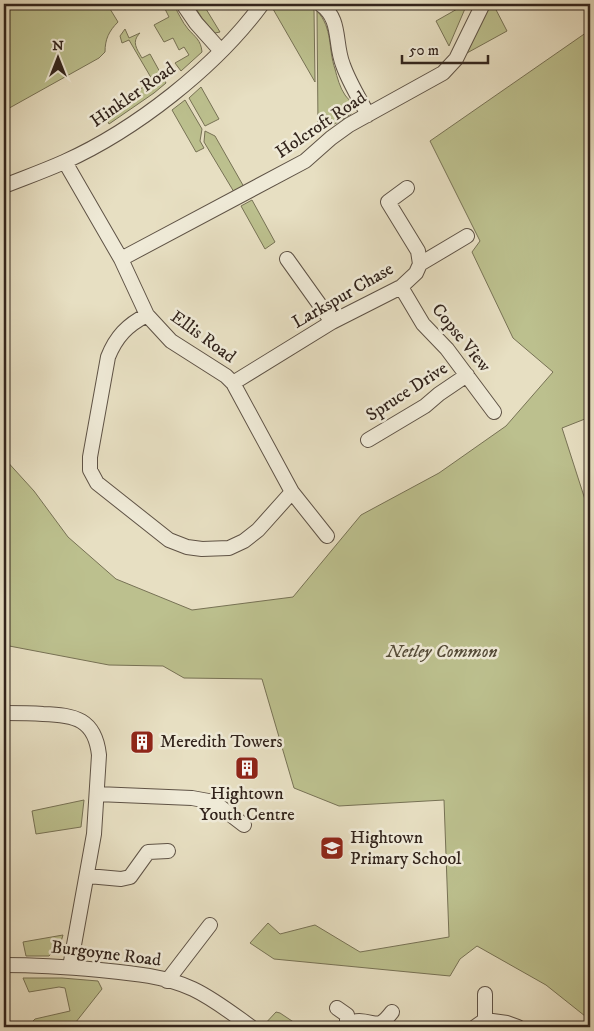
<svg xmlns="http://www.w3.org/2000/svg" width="594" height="1031" font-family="'IM FELL DW Pica',serif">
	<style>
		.green { fill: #bcc08e; stroke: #777255 }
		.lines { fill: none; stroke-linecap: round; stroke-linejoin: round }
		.minor-casing { stroke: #5f5346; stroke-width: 16 }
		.minor { stroke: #efead7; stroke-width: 14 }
		.labels { text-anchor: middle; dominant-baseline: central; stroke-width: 5; stroke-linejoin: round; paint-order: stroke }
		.street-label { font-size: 18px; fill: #32241c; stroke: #efead7 }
		.park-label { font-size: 18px; font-style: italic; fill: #544b38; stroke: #efead7 }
		.poi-label { font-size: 18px; fill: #32241c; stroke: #efead7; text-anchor: start }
	</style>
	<rect width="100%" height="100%" fill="#e7dfc2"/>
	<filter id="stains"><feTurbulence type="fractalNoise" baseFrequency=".004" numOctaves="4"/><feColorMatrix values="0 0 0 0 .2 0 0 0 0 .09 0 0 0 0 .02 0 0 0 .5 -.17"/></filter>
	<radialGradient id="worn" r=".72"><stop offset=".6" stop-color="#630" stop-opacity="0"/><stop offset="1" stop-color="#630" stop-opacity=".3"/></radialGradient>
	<path class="green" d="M4,4H107L118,22C109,31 105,39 105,52L99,58L4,111Z
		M173,4C178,12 182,22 188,29C195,37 201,40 202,52L181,71L175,63L189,55L184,47L179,50L173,38L164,42L154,25L169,17L165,9Z
		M193,4H203L220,32L215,33L202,18Z
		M277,4H308L314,10L315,82L273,9Z
		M466,4H467L449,46L436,21Z
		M491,4H493L507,31L467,53L483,13Z
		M317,11C333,28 328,49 335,69C337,77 340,88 345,95C347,98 350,100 352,104L351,114C340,121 332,128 318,126Z
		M125,29L129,38L140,33C131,42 137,49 142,58L150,54L166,83L154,93L109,124L106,118L112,113L121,101L153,81L129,40L122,43L120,36Z
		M590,30V417L562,428L590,515V1020L546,985L477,946L460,959L450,976L274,959L250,943L268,923L280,934L315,925L360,952L449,937L444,800L339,806L294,788L262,679L184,678L163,666L109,665L4,645V458L34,491L68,537L116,579L192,610L293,597L361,515L439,473L506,426L553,372L513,338L472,252L480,241L430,141Z
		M201,87L219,119L205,126L189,98Z
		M185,100L202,129L200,141L204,148L196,152L172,110Z
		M205,131L215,136L244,187L234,192L204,142Z
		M252,200L275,242L265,249L241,206Z
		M84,800L81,827L36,834L32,811Z
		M63,935L60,945L49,956H26L23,942Z
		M23,978H62L98,981L102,989L72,1027H33L32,1022L35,1019L70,1011L65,988L59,987L29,992Z
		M276,1012L280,1013L298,1025L296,1027L263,1026Z"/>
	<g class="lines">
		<g class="minor-casing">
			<path id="minor" d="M183,4L196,23L221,51
				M320,4C342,19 334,43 343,65C349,82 359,98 368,115
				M65,162L121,259L147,315L171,341L226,376L233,383L292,492L327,536
				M4,186C24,178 44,171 64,162C135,130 216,67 262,4
				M407,188L388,202L418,251L420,264
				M121,259L305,161L331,138L349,125L443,73L456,59L483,4
				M287,259L332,322
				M401,287L423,324L447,349L494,412
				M147,315C127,325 116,337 108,357L90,457V470L97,483L169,540L187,547L202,549L229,548L244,541L258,530L292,492
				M233,383L332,322L401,287L416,273L420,264L467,236
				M368,440L425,406L439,394L467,375
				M4,713C17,713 30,713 43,714C75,715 95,719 99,755L94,834L70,967
				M97,794L192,798L214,802L244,825
				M88,876L121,879L130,877L148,852L168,851
				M4,965C36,965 67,967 100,970C131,973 165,976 193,989C214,999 233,1014 251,1027
				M167,981L210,925
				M337,1008L347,1015V1023C351,1023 355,1021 359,1021C378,1022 378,1030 392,1012
				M485,1020V994
				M475,1027L485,1020L507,1023L518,1027"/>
		</g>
		<use href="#minor" class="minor"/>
	</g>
	<defs>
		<g id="building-square" transform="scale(1.25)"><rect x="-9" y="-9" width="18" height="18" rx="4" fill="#8f2418" stroke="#efead7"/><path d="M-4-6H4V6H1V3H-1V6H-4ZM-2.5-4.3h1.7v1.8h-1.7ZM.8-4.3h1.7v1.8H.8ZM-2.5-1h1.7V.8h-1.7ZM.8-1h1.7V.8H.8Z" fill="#fff"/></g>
		<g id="school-square" transform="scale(1.25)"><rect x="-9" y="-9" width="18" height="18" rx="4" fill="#8f2418" stroke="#efead7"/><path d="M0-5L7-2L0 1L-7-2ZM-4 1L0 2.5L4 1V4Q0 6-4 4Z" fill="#fff"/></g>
	</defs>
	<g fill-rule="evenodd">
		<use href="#building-square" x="142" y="742"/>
		<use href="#building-square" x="247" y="768"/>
		<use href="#school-square" x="332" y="848"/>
	</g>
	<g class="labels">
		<g class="street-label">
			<text transform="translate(133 95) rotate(-35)">Hinkler Road</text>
			<text transform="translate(321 125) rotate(-34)">Holcroft Road</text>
			<text transform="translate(343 296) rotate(-30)">Larkspur Chase</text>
			<text transform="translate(203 337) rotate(36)">Ellis Road</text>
			<text transform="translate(461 338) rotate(51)">Copse View</text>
			<text transform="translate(407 392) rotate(-33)">Spruce Drive</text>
			<text transform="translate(106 954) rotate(7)">Burgoyne Road</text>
		</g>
		<g class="park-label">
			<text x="442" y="652">Netley Common</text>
		</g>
		<g class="poi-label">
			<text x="160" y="742">Meredith Towers</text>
			<text x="247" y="794" text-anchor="middle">Hightown<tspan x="247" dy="21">Youth Centre</tspan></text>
			<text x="350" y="838">Hightown<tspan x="350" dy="21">Primary School</tspan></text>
		</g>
	</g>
	<rect width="594" height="1031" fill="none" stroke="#e7dfc2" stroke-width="20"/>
	<rect x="5" y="5" width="584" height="1021" fill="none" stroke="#32241c" stroke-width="2.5"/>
	<rect x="10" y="10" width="574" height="1011" fill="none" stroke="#32241c"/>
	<g transform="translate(58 58)" stroke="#efead7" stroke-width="4" paint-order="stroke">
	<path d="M0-4L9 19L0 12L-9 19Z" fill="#32241c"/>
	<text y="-8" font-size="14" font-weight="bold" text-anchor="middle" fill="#32241c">N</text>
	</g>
	<path d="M402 55v8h86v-8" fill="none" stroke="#32241c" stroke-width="2.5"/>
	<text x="409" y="55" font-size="15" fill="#32241c" stroke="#efead7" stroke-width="4" paint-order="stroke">50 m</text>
	<rect width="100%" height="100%" filter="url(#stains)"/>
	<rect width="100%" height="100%" fill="url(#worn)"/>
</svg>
